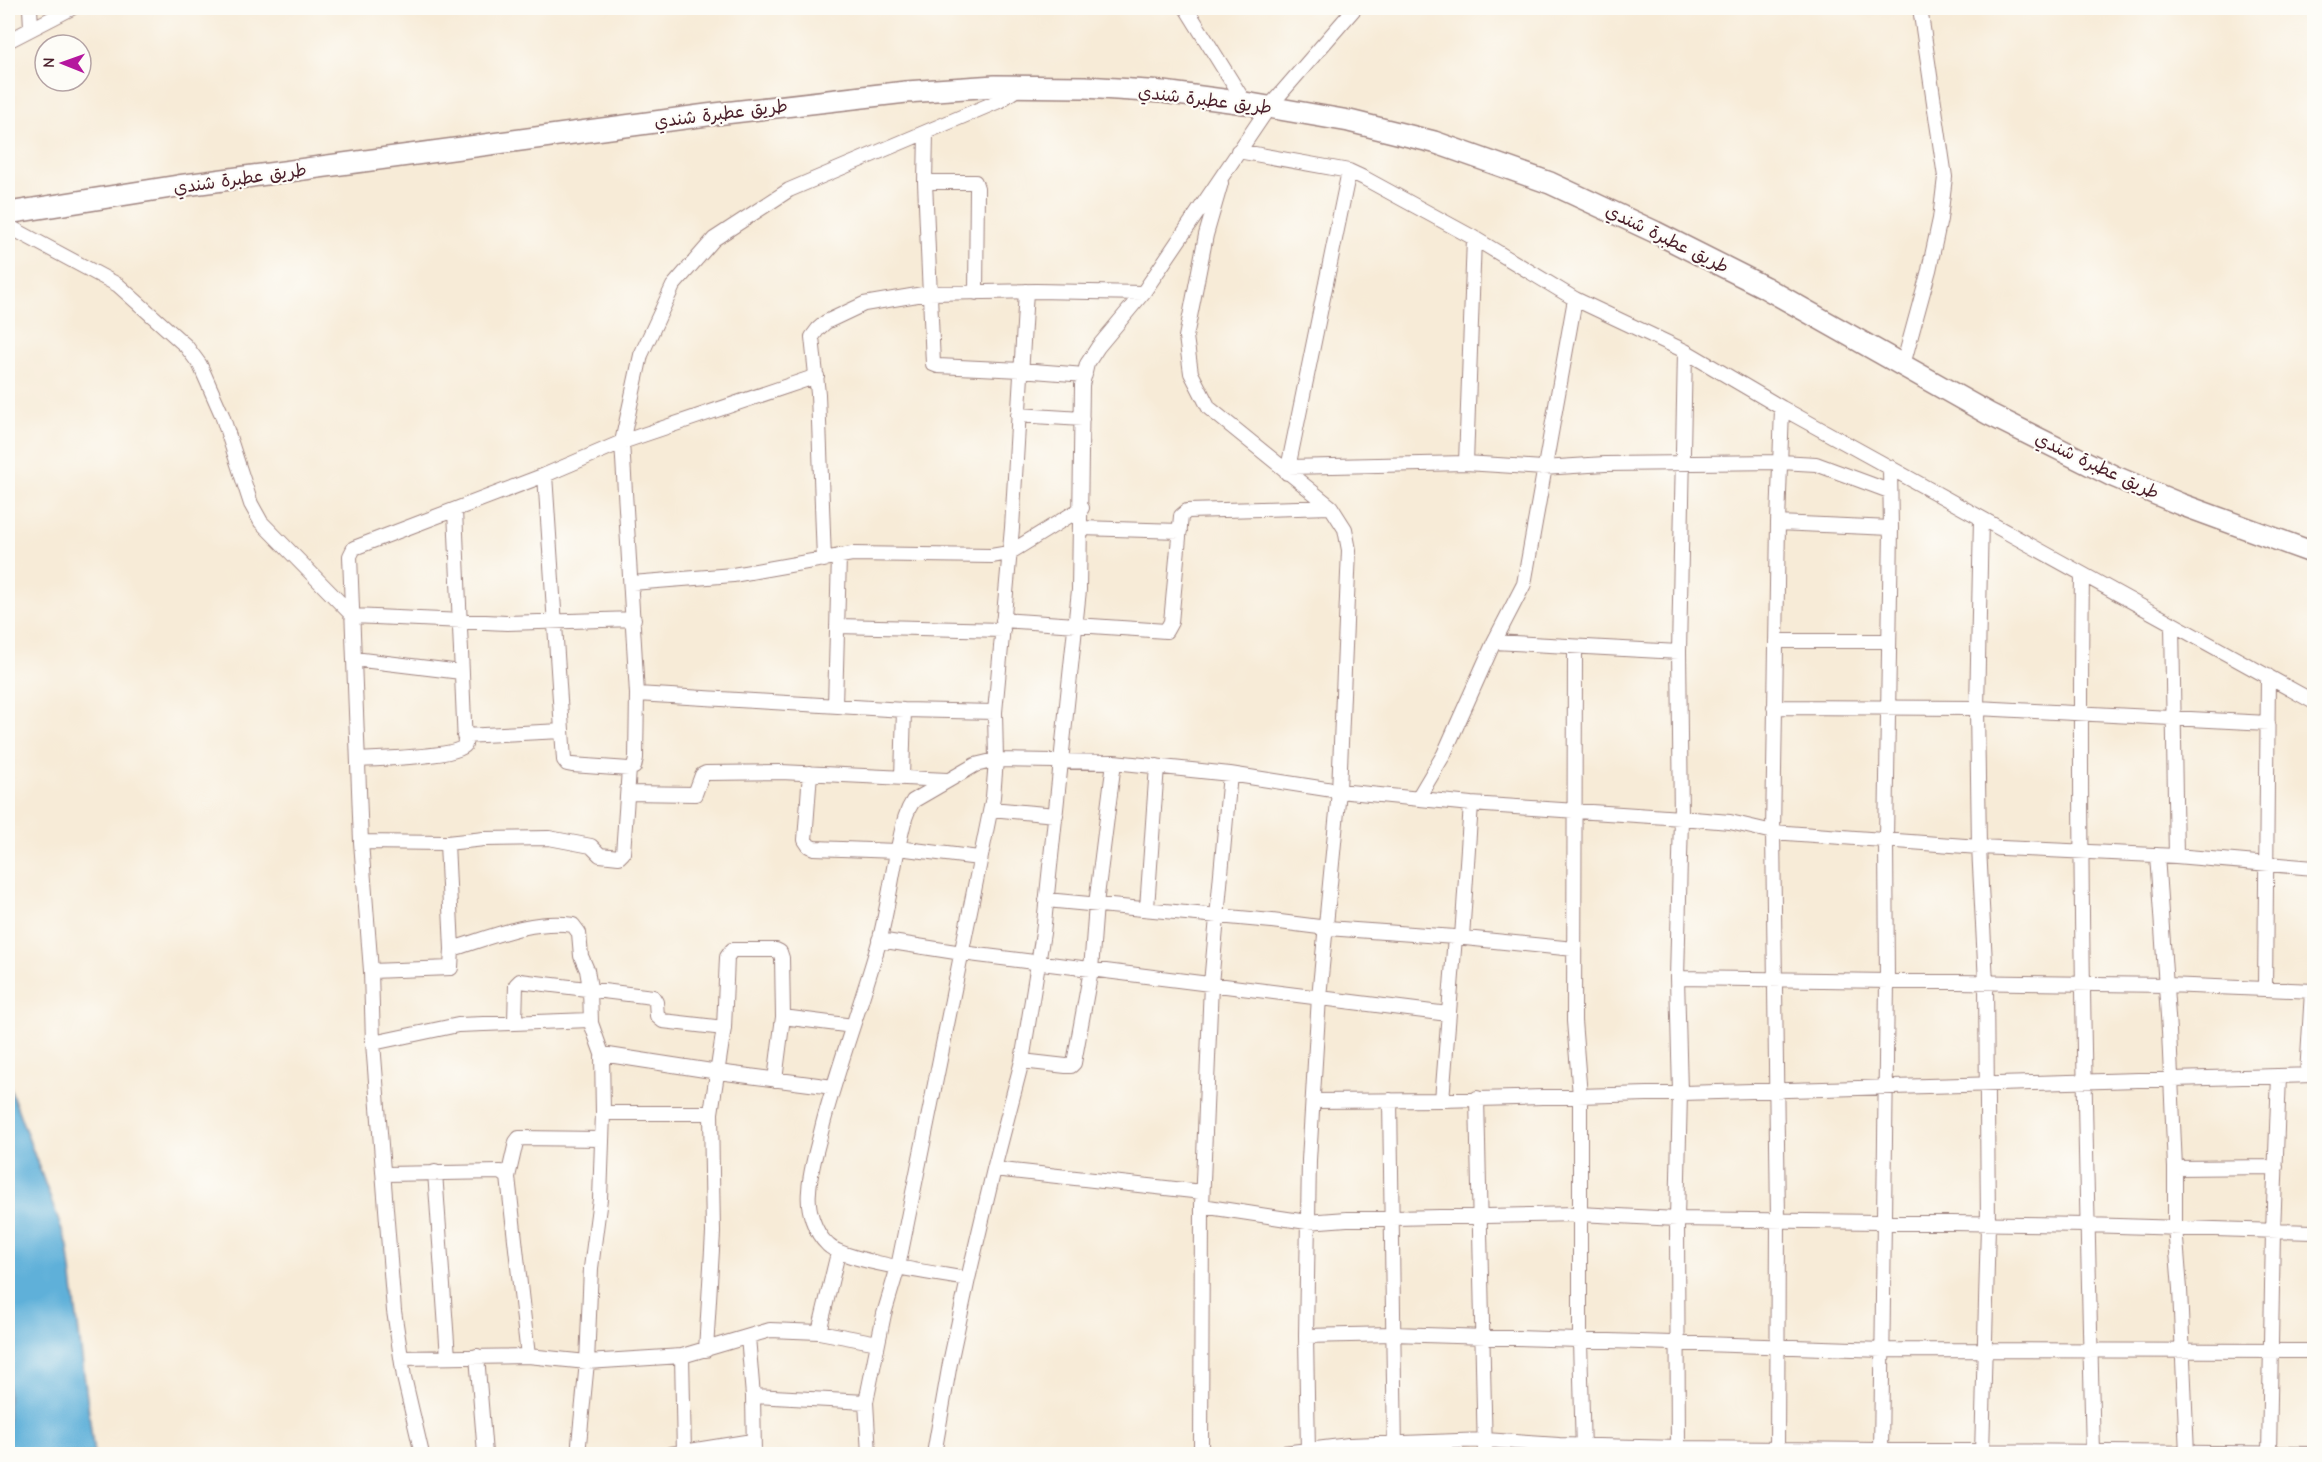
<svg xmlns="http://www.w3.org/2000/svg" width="2322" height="1462" font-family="'Comic Neue','Playpen Sans Arabic',sans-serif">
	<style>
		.water { fill: #5eb0d9; stroke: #546882; stroke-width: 1.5 }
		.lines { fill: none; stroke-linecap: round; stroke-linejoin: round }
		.minor-casing { stroke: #a08581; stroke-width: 16 }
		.highway-casing { stroke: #a08581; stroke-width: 24 }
		.minor { stroke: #fff; stroke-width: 14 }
		.highway { stroke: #fff; stroke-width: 21 }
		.labels { text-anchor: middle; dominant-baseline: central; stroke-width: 4.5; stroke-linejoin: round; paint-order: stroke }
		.street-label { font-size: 18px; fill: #4a1f2b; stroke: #fdfcf7 }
	</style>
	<rect width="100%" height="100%" fill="#fdfcf7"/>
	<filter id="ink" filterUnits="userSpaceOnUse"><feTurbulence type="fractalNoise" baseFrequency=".0167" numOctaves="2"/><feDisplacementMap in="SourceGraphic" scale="12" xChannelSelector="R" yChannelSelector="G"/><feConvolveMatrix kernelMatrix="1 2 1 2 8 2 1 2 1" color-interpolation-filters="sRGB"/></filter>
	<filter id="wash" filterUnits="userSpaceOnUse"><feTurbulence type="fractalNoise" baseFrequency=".008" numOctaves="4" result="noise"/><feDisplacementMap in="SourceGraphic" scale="24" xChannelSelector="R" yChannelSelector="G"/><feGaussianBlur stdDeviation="1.35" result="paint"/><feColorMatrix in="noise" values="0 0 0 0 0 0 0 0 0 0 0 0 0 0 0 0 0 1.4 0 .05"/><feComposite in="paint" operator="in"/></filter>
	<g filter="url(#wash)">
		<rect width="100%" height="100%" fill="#f7ebd7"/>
		<path class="water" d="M8,1083L68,1246L94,1454H8Z"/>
	</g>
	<g filter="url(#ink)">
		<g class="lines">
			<g class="minor-casing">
				<path id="minor" d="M30,8L31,27
					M1186,8L1245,103
					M8,41L72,8
					M926,132L925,182L933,364L938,366L1021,370L1085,375
					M1238,151L1349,171L1364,178L1474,238L1575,299L1685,351L1782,408L2314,702
					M925,182H975L977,188L976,293
					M1221,183L1206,235L1186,337L1191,373L1209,408L1331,507L1345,529L1349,550L1339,791L1319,997L1309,1160L1306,1336L1308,1454
					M8,226L118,285L186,346L200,365L222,415L251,504L261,522L353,616L507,623L634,619
					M1575,299L1524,584L1494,642L1679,652
					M1903,365L1929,270L1940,219L1945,177L1920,8
					M1018,415L1082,419
					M1466,463L1474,238
					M1288,467L1466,463L1543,468L1605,464L1781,462L1816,464L1889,491
					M1287,473L1349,171
					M545,475L564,760L567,764L572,765L629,769L634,767L636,758L637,694L622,442L641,355L673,286L714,239L789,190L999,101L1020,87
					M1981,518L1977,708L1979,847L1986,983L1988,1225L1982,1454
					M1778,523L1891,528
					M1081,528L1180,531
					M824,560L818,394L812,337L818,329L826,322L864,304L929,293L1036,291L1143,293
					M2082,574C2078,867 2086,1161 2093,1454
					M632,583L733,575L852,554L991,556L1009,553L1082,508
					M1003,620L1166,631L1171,622L1181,516L1187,511L1331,507
					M2172,624L2176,856
					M837,626L1003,630
					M1777,641H1888
					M1575,648L1574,1021L1580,1096V1341L1583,1452
					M354,659L461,672
					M637,694L904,710L995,712
					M835,706L839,556
					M1774,707L1977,708L2268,723
					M464,736L562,731
					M358,760C376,759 457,757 465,745L455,510
					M810,773L805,840L809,846L814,848L897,851
					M902,778L904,710
					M628,793L695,794L702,775L706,773L781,772L947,780
					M1418,798L1444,754L1494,642
					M991,809L1056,815
					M361,842L447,843L484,839L549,838L591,846L600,855L619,857L623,853L629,769
					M898,848L979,858
					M2157,855L2169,1031L2175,1168V1227L2180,1289L2187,1454
					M1046,900L1272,921L1327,928L1455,937L1574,949
					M1147,908L1157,766
					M1462,937L1471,804
					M879,940L962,953L1448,1014
					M452,949C491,937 532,919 573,925L579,933L581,956L587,970L590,988L591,1023L602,1054L603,1113L600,1199L591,1268L587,1362L578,1454
					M371,971L451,968L452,949L447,843
					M1677,978L2167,985L2314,991
					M2265,989L2268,676
					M783,1017L853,1026
					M515,1021L516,985L520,981L653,997L656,1002L657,1016L663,1021L724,1028
					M373,1043L458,1025L590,1020
					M602,1054L718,1072L833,1087
					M1022,1061L1066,1066H1071L1074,1063L1091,970L1096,904L1114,762
					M2307,1075L2312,991
					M1477,1098L1485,1454
					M1390,1100L1395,1454
					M1442,1100L1455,937
					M1313,1101L1442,1100L2314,1075
					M603,1113H711
					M2175,1168L2276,1167
					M994,1169L1202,1192
					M435,1172L448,1357
					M385,1174L501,1172L508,1177L528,1356
					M508,1177L516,1142L519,1138L602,1139
					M1202,1206L1211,984L1230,774
					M968,1279C941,1274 845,1262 828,1245C814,1232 807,1209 809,1191C810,1169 818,1146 823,1124C839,1063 862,1003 879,942C888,908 892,873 900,839C903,826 905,813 913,801L975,765L996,760L1114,762L1230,774L1339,791L1471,804L1681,818L1730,822L1773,832L1979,847L2176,856L2314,868
					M819,1332L838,1253
					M1306,1336L1393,1334L1883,1350L2314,1351
					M748,1337L753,1396L754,1454
					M706,1350L713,1233L711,1113L724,1028L727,957L732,950H776L780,952L782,958L783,1017L775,1080
					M477,1356L485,1454
					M682,1356L684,1454
					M401,1358L528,1356L587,1362L682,1356L770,1330L819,1332L878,1343
					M753,1396L866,1402
					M422,1454L404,1377L394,1311L373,1043L371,971L361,842L350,556L354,548L545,475L622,442L817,376
					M671,1454L752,1441
					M869,1454L866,1402L884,1314L898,1267L993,797L996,760L995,712L1012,528L1026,291
					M934,1454L950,1363L968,1279L994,1169L1022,1061L1043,933L1079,590L1082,385L1087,364L1098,347L1143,293L1269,107L1355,8
					M1201,1454L1202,1206L1307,1222L1347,1219L1579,1214L1677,1219L2086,1225L2314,1232
					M1275,1454L1349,1445L1485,1440L1559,1445L1678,1448L2314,1454
					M1678,1454L1677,1219L1680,1092L1677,978L1681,818L1679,652L1685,351
					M1777,1454L1778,1220L1773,832L1778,523L1782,408
					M1881,1454L1887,981L1886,840L1891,528L1890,467
					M2269,1454L2273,1231L2279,1076"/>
			</g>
			<g class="highway-casing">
				<path id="highway" d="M8,213L178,186L707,115L906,92L995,86L1085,87L1163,92L1245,103L1349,121L1434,142L1550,183L1655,232L1764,287L1989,414L2113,476L2180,504L2314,553"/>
			</g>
			<use href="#minor" class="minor"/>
			<use href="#highway" class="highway"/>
		</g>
	</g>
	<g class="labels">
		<g class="street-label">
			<text transform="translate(1205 100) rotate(7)">طريق عطبرة شندي</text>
			<text transform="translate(721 114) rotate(-7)">طريق عطبرة شندي</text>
			<text transform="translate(240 179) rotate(-8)">طريق عطبرة شندي</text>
			<text transform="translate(1667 239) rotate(26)">طريق عطبرة شندي</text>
			<text transform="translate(2097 466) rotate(25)">طريق عطبرة شندي</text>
		</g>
	</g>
	<rect width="2322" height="1462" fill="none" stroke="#fdfcf7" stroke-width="30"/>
	<g transform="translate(63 63) rotate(271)"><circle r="28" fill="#fdfcf7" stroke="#b5a4a5" stroke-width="1.5"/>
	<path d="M0-4.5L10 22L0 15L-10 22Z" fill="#b5179e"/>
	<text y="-9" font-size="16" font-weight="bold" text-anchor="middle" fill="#4a1f2b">N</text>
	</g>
</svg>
